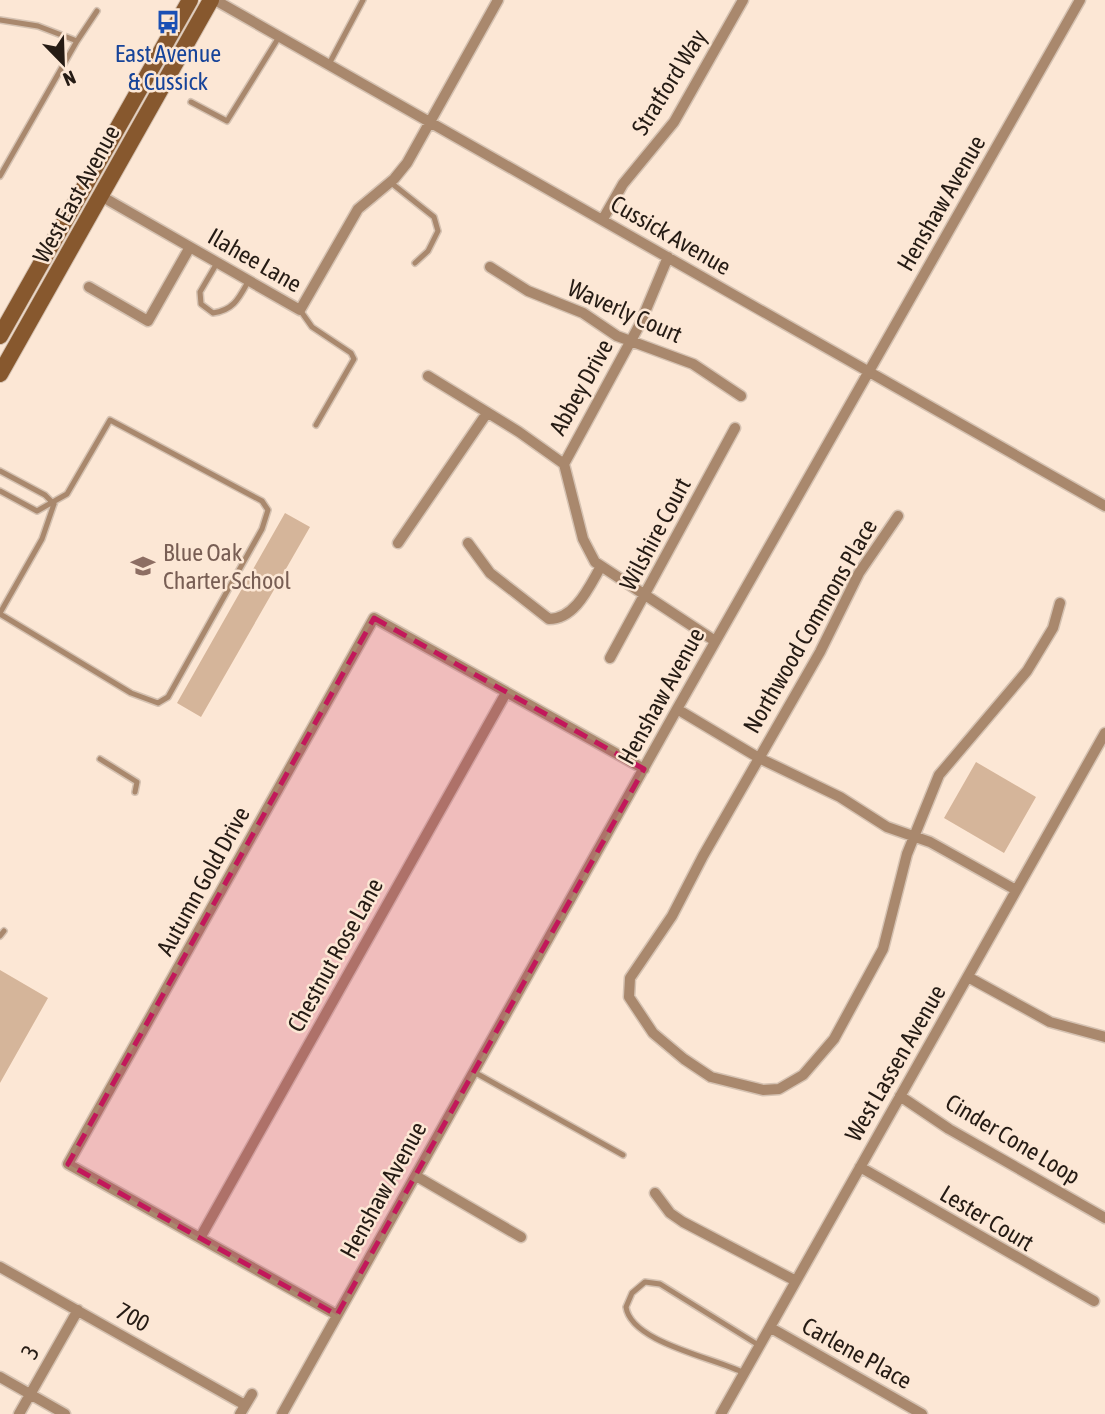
<svg xmlns="http://www.w3.org/2000/svg" width="1105" height="1414" font-family="'Asap Condensed',sans-serif">
	<style>
		.green { fill: #d5b59a }
		.lines { fill: none; stroke-linecap: round; stroke-linejoin: round }
		.lane-casing { stroke: #d5c2b2; stroke-width: 8 }
		.street-casing { stroke: #d5c2b2; stroke-width: 13 }
		.secondary-casing { stroke: #d5c2b2; stroke-width: 18 }
		.lane { stroke: #a9886d; stroke-width: 5 }
		.street { stroke: #a9886d; stroke-width: 10 }
		.secondary { stroke: #87582e; stroke-width: 16 }
		.marked { fill: #c2185b; fill-opacity: 0.2; stroke: #c2185b; stroke-width: 5; stroke-dasharray: 14 9; stroke-linejoin: round }
		.labels { text-anchor: middle; dominant-baseline: central; stroke-width: 5; stroke-linejoin: round; paint-order: stroke }
		.transit-label { font-size: 24px; fill: #164399; stroke: #fce7d5 }
		.street-label { font-size: 24px; fill: #251b14; stroke: #fce7d5 }
		.education-label { font-size: 24px; fill: #785e54; stroke: #fce7d5; text-anchor: start }
	</style>
	<rect width="100%" height="100%" fill="#fce7d5"/>
	<path class="green" d="M285,513L310,527L201,717L177,703Z
		M976,762L1036,797L1004,853L944,818Z
		M0,970L48,998L0,1083Z"/>
	<g class="lines">
		<g class="lane-casing">
			<path id="lane" d="M0,20L38,26L77,41L0,176
				M77,41L97,11
				M328,66L363,0
				M191,102L227,121L279,37
				M390,182L434,217L438,231L428,251L415,263
				M217,263L200,292L201,304L213,313C234,310 239,298 249,280
				M300,310L312,327L351,353L354,359L316,425
				M0,471L45,495L54,504
				M0,491L37,511L67,494L110,420L262,501L268,510L262,529L168,697L158,703L131,693L0,614
				M0,613L42,539L54,504
				M100,759L137,782L135,792
				M0,936L4,931
				M474,1072L623,1155
				M744,1373C716,1358 631,1343 626,1307L632,1293L645,1282L660,1284L760,1346"/>
		</g>
		<g class="street-casing">
			<path id="street" d="M215,0L1105,506
				M101,196L300,310L358,209L394,179L407,163L498,0
				M603,219L623,184L674,122L743,0
				M668,257L640,324L564,464L583,539L595,562L715,641
				M490,267L528,291L583,313L617,336L693,364L741,396
				M89,287L148,321L190,247
				M428,376L519,432L564,464
				M898,516L859,573L820,652L703,856L672,916L630,978L629,997L653,1033L684,1059L711,1077L763,1090L779,1089L803,1075L834,1039L883,949L907,854L939,775L1027,671L1053,628L1060,603
				M398,543L487,413
				M468,543L490,573L549,619C575,619 589,587 600,568
				M610,658L735,428
				M677,709L759,758L840,797L887,827L930,842L1016,890
				M968,977L1050,1022L1105,1037
				M900,1096L949,1129L1105,1218
				M860,1167L1094,1301
				M416,1176L521,1237
				M655,1193L670,1213L683,1222L796,1281
				M200,1238L506,693
				M0,1267L245,1405
				M337,1315L68,1164L374,618L644,769
				M771,1328L922,1414
				M0,1377L65,1414
				M19,1414L78,1310
				M240,1414L252,1394
				M282,1414L677,709L1080,0
				M721,1414L1105,733"/>
		</g>
		<g class="secondary-casing">
			<path id="secondary" d="M0,336L190,0
				M0,374L211,0"/>
		</g>
		<use href="#lane" class="lane"/>
		<use href="#street" class="street"/>
		<use href="#secondary" class="secondary"/>
	</g>
	<path class="marked" d="M374,618L644,769L337,1315L68,1164Z"/>
	<defs>
		<g id="bus-bare" transform="scale(1.89)"><path d="M-5-6H5V4H4V6H2V4H-2V6H-4V4H-5ZM-3.5-4V0h7V-4ZM-3.5 1.2v1.5H-2V1.2ZM2 1.2v1.5H3.5V1.2Z" fill="#1a4fb4" stroke="#fce7d5" stroke-width="2.5" paint-order="stroke"/></g>
		<g id="school-bare" transform="scale(1.89)"><path d="M0-5L7-2L0 1L-7-2ZM-4 1L0 2.5L4 1V4Q0 6-4 4Z" fill="#8d6e63" stroke="#fce7d5" stroke-width="2.5" paint-order="stroke"/></g>
	</defs>
	<g fill-rule="evenodd">
		<use href="#bus-bare" x="168" y="22"/>
		<use href="#school-bare" x="143" y="566"/>
	</g>
	<g class="labels">
		<g class="transit-label">
			<text x="168" y="53">East Avenue<tspan x="168" dy="28">&amp; Cussick</tspan></text>
		</g>
		<g class="street-label">
			<text transform="translate(669 82) rotate(-58)">Stratford Way</text>
			<text transform="translate(76 194) rotate(-61)">West East Avenue</text>
			<text transform="translate(941 203) rotate(-60)">Henshaw Avenue</text>
			<text transform="translate(671 235) rotate(30)">Cussick Avenue</text>
			<text transform="translate(255 260) rotate(30)">Ilahee Lane</text>
			<text transform="translate(625 311) rotate(24)">Waverly Court</text>
			<text transform="translate(581 387) rotate(-61)">Abbey Drive</text>
			<text transform="translate(655 534) rotate(-62)">Wilshire Court</text>
			<text transform="translate(810 626) rotate(-60)">Northwood Commons Place</text>
			<text transform="translate(661 696) rotate(-61)">Henshaw Avenue</text>
			<text transform="translate(203 881) rotate(-61)">Autumn Gold Drive</text>
			<text transform="translate(335 955) rotate(-61)">Chestnut Rose Lane</text>
			<text transform="translate(895 1063) rotate(-60)">West Lassen Avenue</text>
			<text transform="translate(1013 1139) rotate(31)">Cinder Cone Loop</text>
			<text transform="translate(383 1190) rotate(-61)">Henshaw Avenue</text>
			<text transform="translate(987 1218) rotate(31)">Lester Court</text>
			<text transform="translate(133 1317) rotate(29)">700</text>
			<text transform="translate(30 1352) rotate(-61)">3</text>
			<text transform="translate(857 1353) rotate(29)">Carlene Place</text>
		</g>
		<g class="education-label">
			<text x="163" y="552">Blue Oak<tspan x="163" dy="28">Charter School</tspan></text>
		</g>
	</g>
	<g transform="translate(63 63) rotate(157)" stroke="#fce7d5" stroke-width="5" paint-order="stroke">
	<path d="M0-5L12 26L0 18L-12 26Z" fill="#251b14"/>
	<text y="-10" font-size="19" font-weight="bold" text-anchor="middle" fill="#251b14">N</text>
	</g>
</svg>
